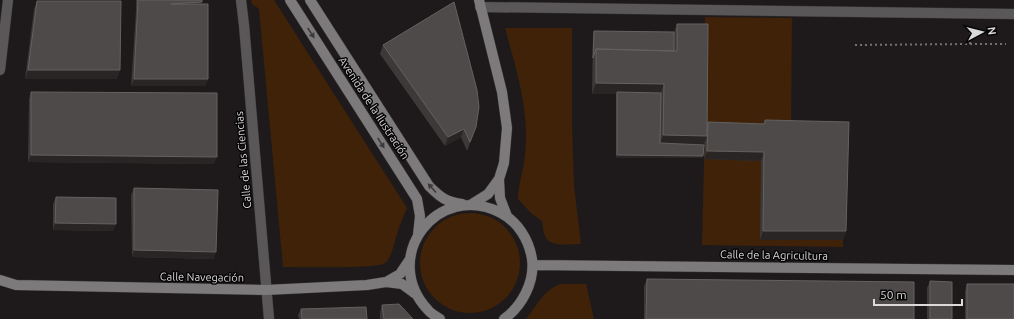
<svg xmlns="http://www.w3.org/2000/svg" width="1014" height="319" font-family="Ubuntu,sans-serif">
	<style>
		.garden { fill: #3f2208 }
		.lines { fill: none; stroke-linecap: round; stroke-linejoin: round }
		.street-casing { stroke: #383536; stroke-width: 11 }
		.secondary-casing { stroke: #383536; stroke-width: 11 }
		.path { stroke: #737071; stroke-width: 2; stroke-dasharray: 2 3; stroke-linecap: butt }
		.street { stroke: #595758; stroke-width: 10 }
		.secondary { stroke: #7c7a7b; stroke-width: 10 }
		.wall { fill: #3d3938 }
		.shaded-wall { fill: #292525 }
		.building { fill: #4e4a49; stroke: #646160 }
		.oneway { fill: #3c3a3b }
		.labels { text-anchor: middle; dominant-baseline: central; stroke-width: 3; stroke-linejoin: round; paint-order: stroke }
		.street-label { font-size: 11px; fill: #dbd9d9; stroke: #070606 }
	</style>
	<rect width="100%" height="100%" fill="#1e1a1b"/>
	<path class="garden" d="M251,0H274L407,208C404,216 400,223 398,231C395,239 392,258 385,263C378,269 298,267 283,267L259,9L252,4Z
		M705,17L792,18L791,129L843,240V247L702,245L705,121Z
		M505,28H572V127L574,186L581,244C570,244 550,248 545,236C543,232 543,226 542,221L531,213L518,199C518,184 524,170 525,154C530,111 516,69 505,28Z
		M420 263a50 50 0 1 1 100 0a50 50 0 1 1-100 0Z
		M561,284H586L594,319H526C537,306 544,289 561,284Z"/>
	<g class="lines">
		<g class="street-casing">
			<path id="street" d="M241,0L244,25L269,319
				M480,7L1014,14
				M0,70L8,0"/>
		</g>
		<g class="secondary-casing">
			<path id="secondary" d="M290,0L417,199L420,216L418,235
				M310,0L429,186C440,197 446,202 462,204
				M479,0L502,92L507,128L504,163L499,179L500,198L507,216
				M472,204L488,194L499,179
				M533,265L1014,270
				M0,280L16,285L266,290L367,285L386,282L402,284L417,295
				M386,282L400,274L410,259
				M440,319C436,316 431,314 428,310C379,258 437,180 501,213C518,222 529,240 532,259C535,282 522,306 504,319"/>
		</g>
		<path class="path" d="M970,44H1006
			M855,45L970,44L971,24"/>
		<use href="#street" class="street"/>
		<use href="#secondary" class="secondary"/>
	</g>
	<path class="wall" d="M136,0H202L201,4L208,79L205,86H131L136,11Z
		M37,1L117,79H25L34,9Z
		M677,24L707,124H763L765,120L846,231L843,240H760L761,161L704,159L705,144L702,158H616V94H592L593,34L594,31L674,32Z
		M383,45L476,127L467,151L461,137L445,146L380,54Z
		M31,92L214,164L28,162L29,99Z
		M134,188L214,259L132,257L131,195Z
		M56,197L116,224L113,231L53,230V204Z
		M647,279L914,319H644V286Z
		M930,281L952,319H927V288Z
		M967,284L1014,319H965V291Z
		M382,305L413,319H380V312Z
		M301,309L367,319H299L298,315Z"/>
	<path class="shaded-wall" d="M202,2L199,9L171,4Z
		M28,70H120L117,79H25Z
		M134,79H208L205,86H131Z
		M596,83L664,84L660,95L617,92L616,94H592Z
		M464,129L461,137L445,146L448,137Z
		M663,135L707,136L703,147L659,146Z
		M707,151L764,152L761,161L704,159Z
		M31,155L217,157L214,164L28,162Z
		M617,155L703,156L702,158H616Z
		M55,223L116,224L113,231L53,230Z
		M763,231H846L843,240H760Z
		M134,250L216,252L214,259L132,257Z"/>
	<path class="building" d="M138,0H202V2L171,4H208V79H134Z
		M37,1H121L120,70H28Z
		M454,2L477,90L479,107L476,127L470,142L464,129L448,137L383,45Z
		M677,24H708L707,136L663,135L664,84L596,83V49L677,51Z
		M594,31L674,32V51L596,49L593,58Z
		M31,92L217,93V157L31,155Z
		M617,92L661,93L660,143L704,145L703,156L617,155Z
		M765,120L849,122L846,231H763L764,152L707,151L708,122L765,124Z
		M134,188L218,190L216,252L134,250Z
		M56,197L116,198V224L55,223Z
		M647,279L914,282V319H646Z
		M930,281L952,282V319H930Z
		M967,284H1014V319H967Z
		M399,304L413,319H384L382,305Z
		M366,307L367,319H302L301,309Z"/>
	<defs><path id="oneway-solid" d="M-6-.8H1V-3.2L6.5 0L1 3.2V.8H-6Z"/></defs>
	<g class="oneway">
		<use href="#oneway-solid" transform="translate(311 33) rotate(57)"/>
		<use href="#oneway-solid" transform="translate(381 143) rotate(57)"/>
		<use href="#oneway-solid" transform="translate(432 188) rotate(-132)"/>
	</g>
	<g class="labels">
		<g class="street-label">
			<text transform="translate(374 108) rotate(57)">Avenida de la Ilustración</text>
			<text transform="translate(243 160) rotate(-95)">Calle de las Ciencias</text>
			<text transform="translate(774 255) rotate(1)">Calle de la Agricultura</text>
			<text transform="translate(202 277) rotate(1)">Calle Navegación</text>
		</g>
	</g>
	<g transform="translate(982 32) rotate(83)" stroke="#070606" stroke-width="3" paint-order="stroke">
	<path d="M0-3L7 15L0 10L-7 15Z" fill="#dbd9d9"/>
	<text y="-6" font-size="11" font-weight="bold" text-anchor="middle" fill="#dbd9d9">N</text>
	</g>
	<path d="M874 299v6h88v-6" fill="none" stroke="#dbd9d9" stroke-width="2"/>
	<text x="880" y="299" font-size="12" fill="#dbd9d9" stroke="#070606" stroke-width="3" paint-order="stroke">50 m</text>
</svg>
